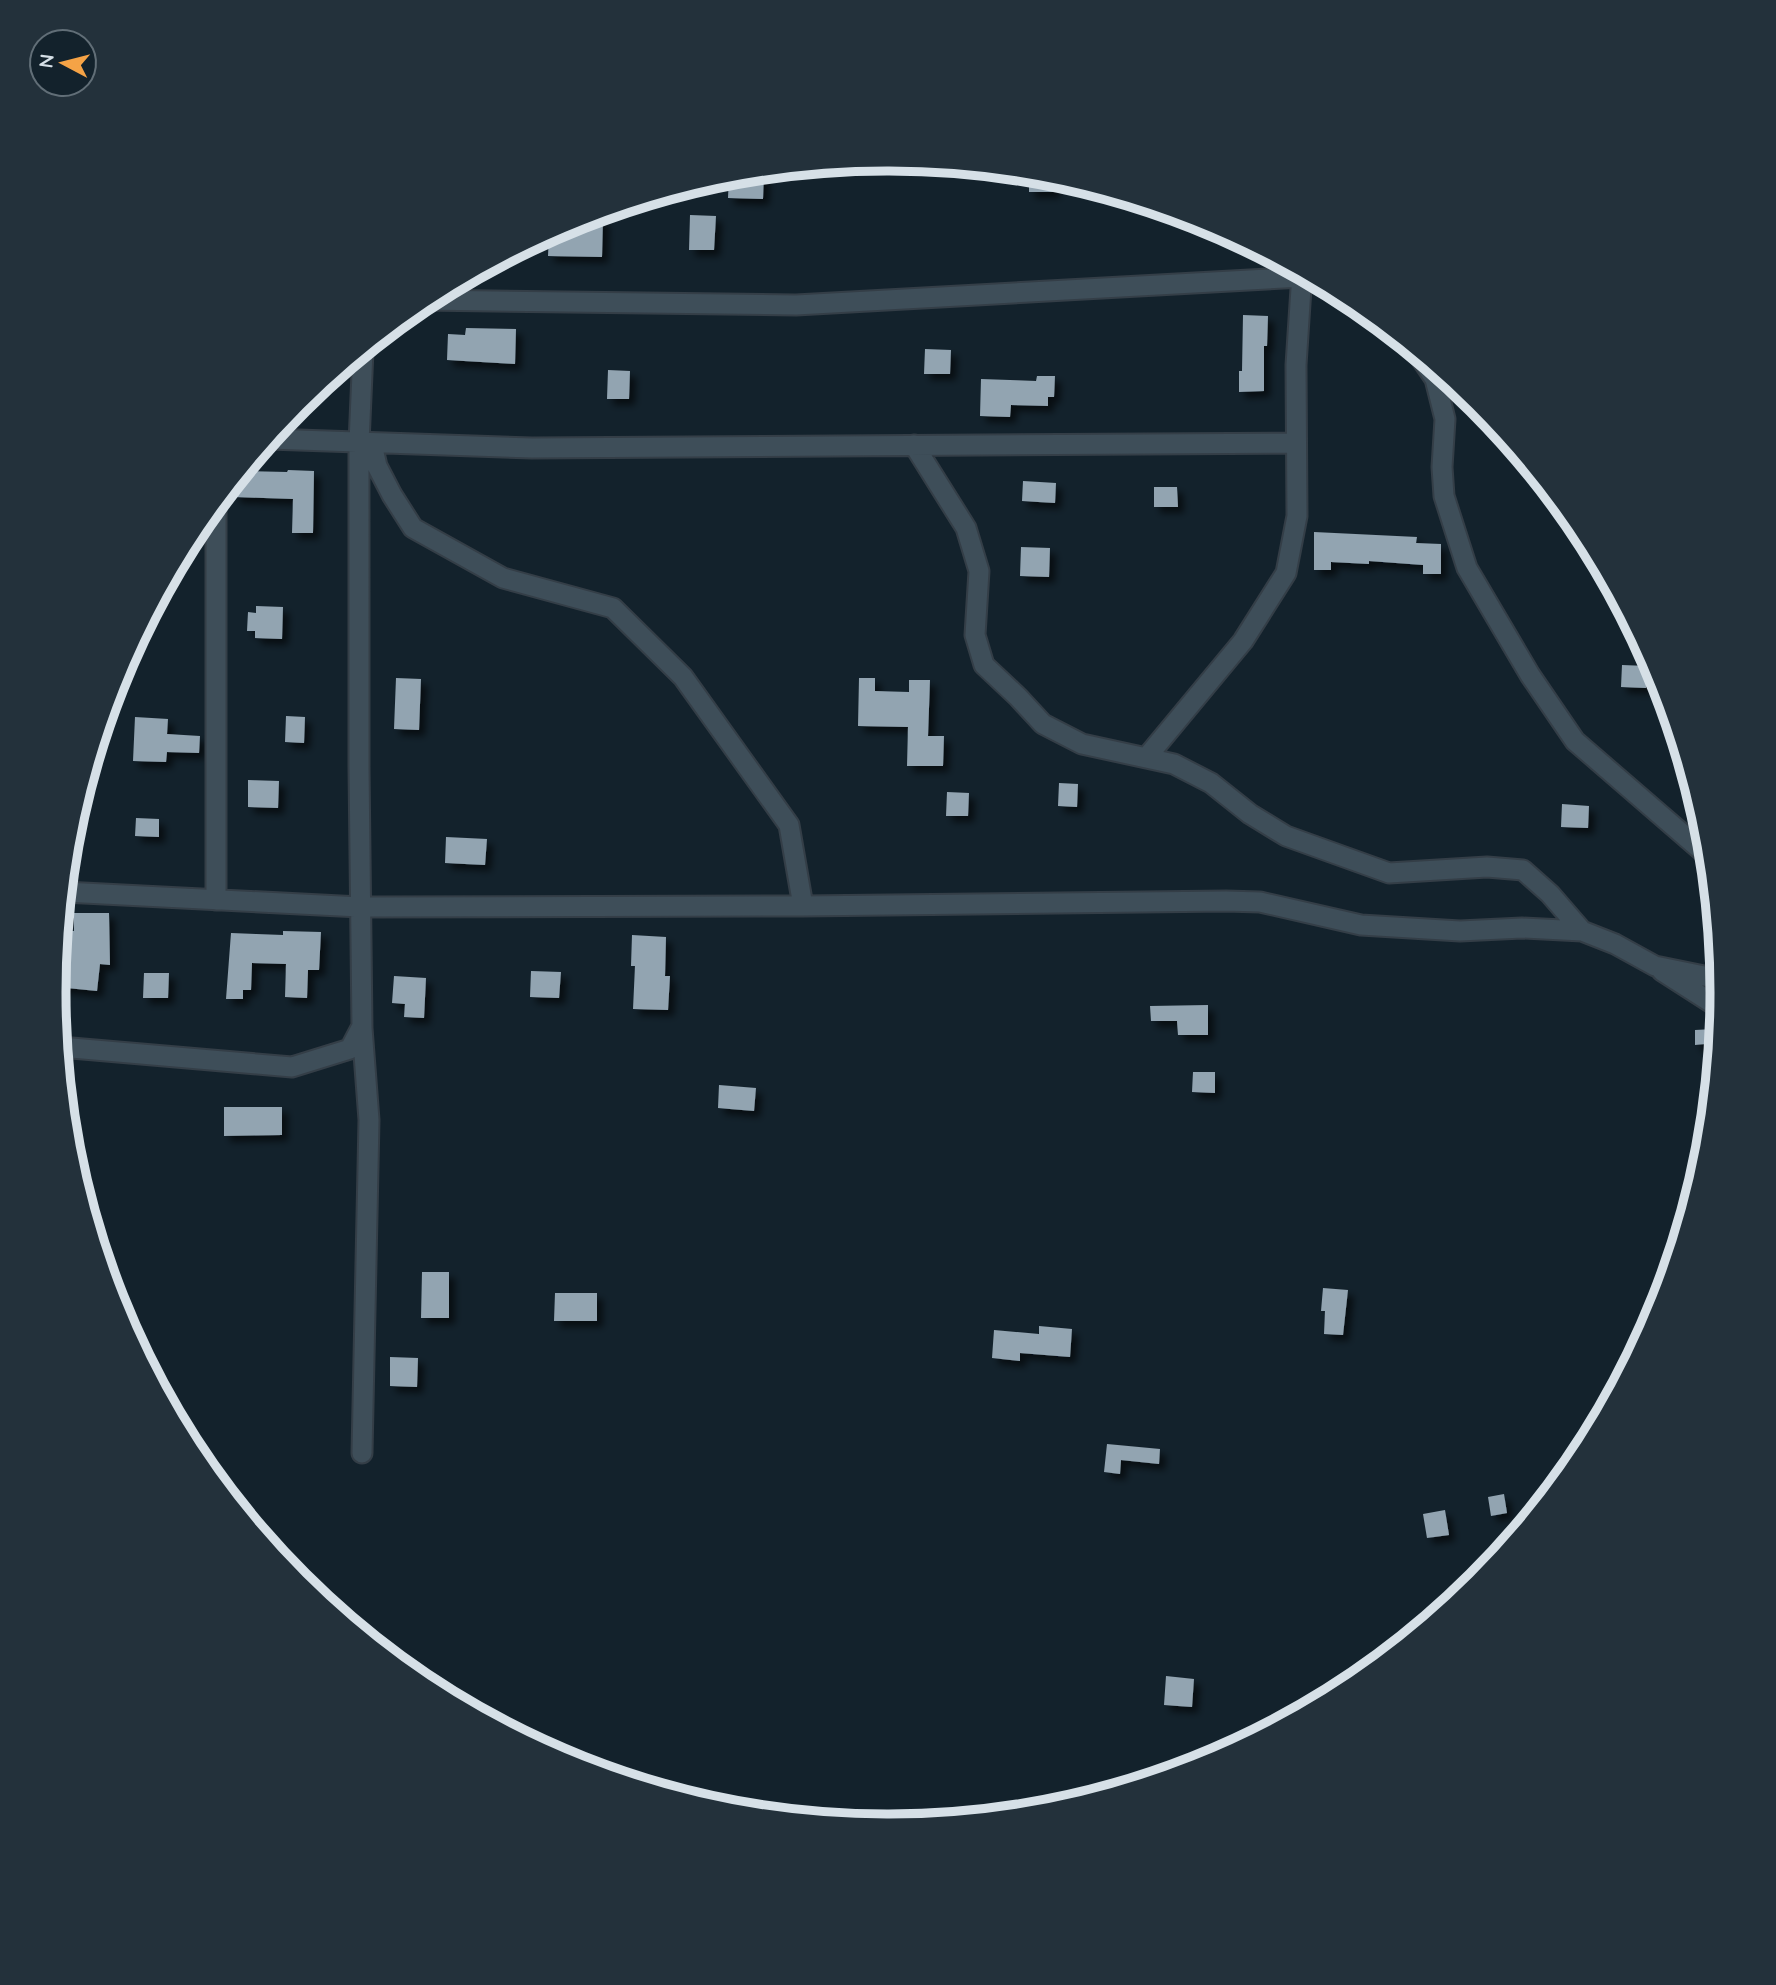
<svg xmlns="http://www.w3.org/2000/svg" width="1776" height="1985" font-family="Quicksand,sans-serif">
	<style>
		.building { fill: #92a4b1; filter: url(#shadow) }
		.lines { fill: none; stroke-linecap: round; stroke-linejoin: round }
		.minor-casing { stroke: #343e47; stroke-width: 23 }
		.minor { stroke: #3e4e59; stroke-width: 19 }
		.rim { fill: none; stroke: #d6e0e7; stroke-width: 9 }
	</style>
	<defs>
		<filter id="shadow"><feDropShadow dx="6" dy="6" stdDeviation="3.5" flood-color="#0009"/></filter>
	</defs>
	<rect width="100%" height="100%" fill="#13222c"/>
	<path class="building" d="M764,171L763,199L728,198L729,174Z
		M1029,173L1055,176L1054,192H1029Z
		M690,215L716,216L714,250H689Z
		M584,218H603L602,257L548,256L549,233L569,222Z
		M1243,315L1268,316L1267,346H1264V391L1239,392V371H1242Z
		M466,328L516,329L515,364L447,360L448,334L465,335Z
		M925,349L951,350L950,374H924Z
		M608,370L630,371L629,399H607Z
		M1037,376H1055L1054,397H1048V406L1011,405L1010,417L980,416L981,379L1036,381Z
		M288,470L314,471L313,533H292L293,499L234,497L235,480L243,471L287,472Z
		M1023,481L1056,483L1055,503L1022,501Z
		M1154,487H1177L1178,507H1154Z
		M1314,532L1417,537L1416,543L1441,544V574H1423V565L1369,561V564L1331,562V570H1314Z
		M1021,547L1050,548L1049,577L1020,576Z
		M256,606L283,607L282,639L255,638V631H247L248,612L256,613Z
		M1622,665L1647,666L1646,688L1621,687Z
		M396,678L421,679L419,730L394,729Z
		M859,678H875V691L909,692V680H930L928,736H944L943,766H907L908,727L858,726Z
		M286,716L305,717L304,743L285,742Z
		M135,717L168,719L167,734L200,736L199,753L167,752L166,762L133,761Z
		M248,780L279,781L278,808L248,807Z
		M1059,783L1078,784L1077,807L1058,806Z
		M947,792L969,793L968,816H946Z
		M1562,804L1589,806L1588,828L1561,827Z
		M136,818L159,819V837L135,836Z
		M446,837L487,839L485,865L445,863Z
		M74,913H109L110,965L100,964L97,991L57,987L59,965L66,966L65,931H74Z
		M283,931L321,932L319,970H308L307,998L285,997L286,964L252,963L251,990H243V999H226L231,933L283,935Z
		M632,935L666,937L665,976H670L668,1010L633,1009L635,966H631Z
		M531,971L561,972L559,998L530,997Z
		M144,973H169L168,998H143Z
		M394,976L426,978L424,1018L404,1017L405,1004L392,1003Z
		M1208,1005V1035H1178L1177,1021H1151L1150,1006Z
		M1714,1029L1715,1043L1695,1045V1030Z
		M1193,1072H1215V1093L1192,1092Z
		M719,1085L756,1088L754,1111L718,1108Z
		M224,1107H282V1135L224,1136Z
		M422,1272H449V1318H421Z
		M1323,1288L1348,1290L1343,1335L1324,1334L1325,1311H1321Z
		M555,1293H597V1321H554Z
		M1039,1326L1072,1329L1070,1357L1020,1353V1361L992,1358L994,1330L1039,1334Z
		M390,1357L418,1358L417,1387L390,1386Z
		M1107,1444L1160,1449L1159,1464L1121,1460L1120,1474L1104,1472Z
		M1504,1494L1507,1513L1491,1516L1488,1497Z
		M1445,1510L1449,1535L1427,1538L1423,1514Z
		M1166,1676L1194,1679L1192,1707L1164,1705Z"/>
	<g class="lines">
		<g class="minor-casing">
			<path id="minor" d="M424,300L796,305L1302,277
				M1418,354L1435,379L1445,419L1442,467L1444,496L1467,568L1530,675L1575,741L1708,856
				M269,439L532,448L1296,443
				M372,444L377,466L392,495L413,528L503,578L613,608L683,677L789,825L803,906
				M914,445L966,528L979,571L975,635L984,665L1018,697L1043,724L1082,744L1174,764L1211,783L1250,814L1286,836L1389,873L1487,867L1523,870L1550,894L1582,931L1615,944L1655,966L1709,977L1720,975
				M1146,758L1243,641L1286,573L1297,516L1296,365L1302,273
				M64,892L360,907L803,906L1226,901L1260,902L1361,925L1460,931L1522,928L1582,931
				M216,900V503
				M1662,971L1715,1005L1720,1013
				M60,1047L292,1067L350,1049L361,1028
				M362,1453L369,1120L362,1028L359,767V443L363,350"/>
		</g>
		<use href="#minor" class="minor"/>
	</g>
	<path d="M0 0H1776V1985H0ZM887 171H889A821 821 0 0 1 1710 992V993A821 821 0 0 1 889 1814H887A821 821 0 0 1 66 993V992A821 821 0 0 1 887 171Z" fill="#23313b" fill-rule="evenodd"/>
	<path class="rim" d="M887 171H889A821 821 0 0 1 1710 992V993A821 821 0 0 1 889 1814H887A821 821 0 0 1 66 993V992A821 821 0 0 1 887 171Z"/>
	<g transform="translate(63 63) rotate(277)"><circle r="33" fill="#13222c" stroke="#616e77" stroke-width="2"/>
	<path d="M0-5L12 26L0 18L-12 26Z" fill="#f5a346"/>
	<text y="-10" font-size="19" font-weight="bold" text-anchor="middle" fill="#d6e0e7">N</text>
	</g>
</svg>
